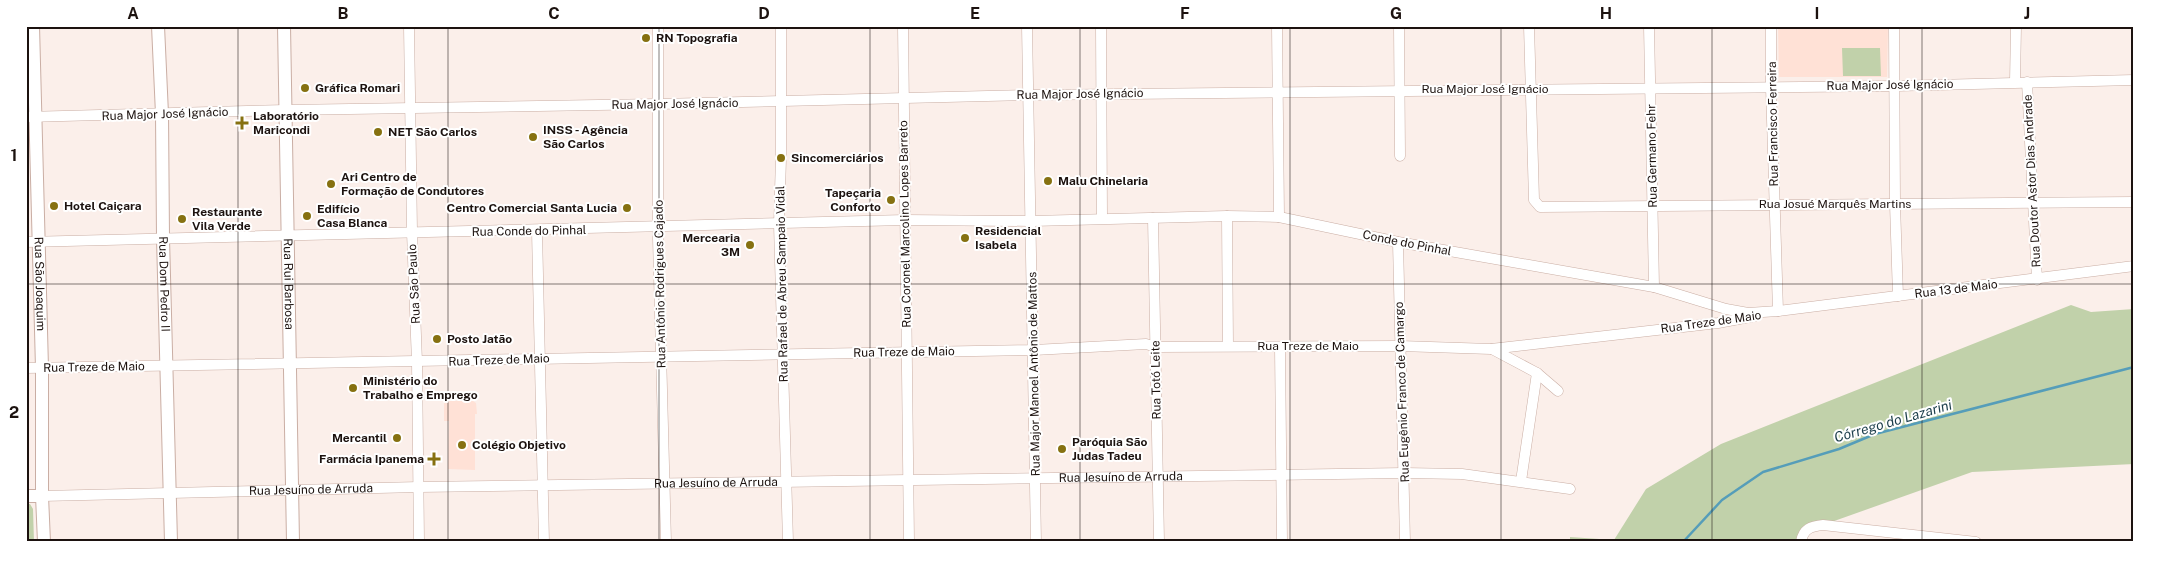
<svg xmlns="http://www.w3.org/2000/svg" width="2160" height="568" font-family="'Public Sans',sans-serif">
	<style>
		.built { fill: #ffe1d6 }
		.green { fill: #c1d1aa }
		.lines { fill: none; stroke-linecap: round; stroke-linejoin: round }
		.stream { stroke: #559db9; stroke-width: 2.5 }
		.minor-casing { stroke: #caaea4; stroke-width: 11 }
		.major-casing { stroke: #caaea4; stroke-width: 14 }
		.minor { stroke: #fff; stroke-width: 10 }
		.major { stroke: #fff; stroke-width: 12 }
		.grid { fill: none; stroke: #1c120f; stroke-width: 1; stroke-opacity: 0.55 }
		.poi-dot { fill: #867111; stroke: #fff; stroke-width: 2 }
		.labels { text-anchor: middle; dominant-baseline: central; stroke-width: 4; stroke-linejoin: round; paint-order: stroke }
		.poi-label { font-size: 12px; font-weight: bold; fill: #1c120f; stroke: #fff; text-anchor: start }
		.street-label { font-size: 12px; fill: #1c120f; stroke: #fff }
		.water-label { font-size: 14px; font-style: italic; fill: #1b3d4a; stroke: #fff }
		.neatline { fill: none; stroke: #1c120f; stroke-width: 2 }
		.grid-label { font-size: 16px; text-anchor: middle; font-weight: bold; fill: #1c120f }
	</style>
	<rect width="100%" height="100%" fill="#fbefea"/>
	<path class="built" d="M1778,26H1888L1887,77H1779Z
		M444,401H473L476,403L477,414H475V470L448,469L449,421H444Z"/>
	<path class="green" d="M1842,48H1880L1881,76H1843Z
		M2071,305L2091,312L2134,309V464L1972,472L1823,525H1814L1801,542H1570V537L1614,540L1646,489L1721,444Z
		M26,504H30L33,509L34,542H26Z"/>
	<g class="lines">
		<path class="stream" d="M1683,542L1722,500L1763,472L1839,449L1875,434L2134,367"/>
		<g class="minor-casing">
			<g id="minor">
				<path d="M409,26L412,232L417,362L419,542"/>
				<path d="M658,26V238L666,542"/>
				<path d="M781,26V158L779,224L788,542"/>
				<path d="M903,26L909,542"/>
				<path d="M1027,26L1036,542"/>
				<path d="M1101,26L1102,218"/>
				<path d="M1277,26L1279,217"/>
				<path d="M1399,26L1400,156"/>
				<path d="M1529,26L1534,200L1540,207L2134,202"/>
				<path d="M1649,26L1654,287"/>
				<path d="M1771,26V87L1778,311"/>
				<path d="M1894,26L1895,204L1898,296"/>
				<path d="M2015,82L2016,26"/>
				<path d="M2027,82L2037,280"/>
				<path d="M26,117L286,110L658,104L1029,95L1895,86L2134,80"/>
				<path d="M1227,216L1228,346"/>
				<path d="M1153,218L1159,542"/>
				<path d="M537,231L544,542"/>
				<path d="M26,242L905,220L1032,221L1227,216L1279,217L1398,242L1654,287L1726,309L1748,313L1778,311L2134,266"/>
				<path d="M1398,242L1405,542"/>
				<path d="M1280,347L1282,542"/>
				<path d="M1492,349L1537,373L1558,391"/>
				<path d="M26,368L1034,350L1146,344L1156,347L1400,346L1491,349L1718,323L1755,316"/>
				<path d="M1521,481L1537,373"/>
				<path id="s1" d="M42,496L419,487L1404,473L1462,474L1570,489"/>
				<path d="M1801,542C1803,529 1811,526 1823,525L1976,542"/>
			</g>
		</g>
		<g class="major-casing">
			<g id="major">
				<path id="s2" d="M33,26L42,368V496L44,542"/>
				<path id="s3" d="M158,26L162,114L163,238L171,542"/>
				<path id="s4" d="M284,26L293,542"/>
				<path d="M26,496H42"/>
			</g>
		</g>
		<use href="#minor" class="minor"/>
		<use href="#major" class="major"/>
	</g>
	<path class="grid" d="M238,26V542M448,26V542M659,26V542M870,26V542M1080,26V542M1290,26V542M1501,26V542M1712,26V542M1922,26V542M26,284H2134"/>
	<g class="poi-dot">
		<circle cx="646" cy="38" r="5"/>
		<circle cx="305" cy="88" r="5"/>
		<path d="M239.5 115.5h5v5h5v5h-5v5h-5v-5h-5v-5h5z"/>
		<circle cx="378" cy="132" r="5"/>
		<circle cx="533" cy="137" r="5"/>
		<circle cx="781" cy="158" r="5"/>
		<circle cx="1048" cy="181" r="5"/>
		<circle cx="331" cy="184" r="5"/>
		<circle cx="891" cy="200" r="5"/>
		<circle cx="54" cy="206" r="5"/>
		<circle cx="627" cy="208" r="5"/>
		<circle cx="307" cy="216" r="5"/>
		<circle cx="182" cy="219" r="5"/>
		<circle cx="965" cy="238" r="5"/>
		<circle cx="750" cy="245" r="5"/>
		<circle cx="437" cy="339" r="5"/>
		<circle cx="353" cy="388" r="5"/>
		<circle cx="397" cy="438" r="5"/>
		<circle cx="462" cy="445" r="5"/>
		<circle cx="1062" cy="449" r="5"/>
		<path d="M431.5 451.5h5v5h5v5h-5v5h-5v-5h-5v-5h5z"/>
	</g>
	<g class="labels">
		<g class="poi-label">
			<text x="656" y="38">RN Topografia</text>
			<text x="315" y="88">Gráfica Romari</text>
			<text x="253" y="116">Laboratório<tspan x="253" dy="14">Maricondi</tspan></text>
			<text x="543" y="130">INSS - Agência<tspan x="543" dy="14">São Carlos</tspan></text>
			<text x="388" y="132">NET São Carlos</text>
			<text x="791" y="158">Sincomerciários</text>
			<text x="341" y="177">Ari Centro de<tspan x="341" dy="14">Formação de Condutores</tspan></text>
			<text x="1058" y="181">Malu Chinelaria</text>
			<text x="881" y="193" text-anchor="end">Tapeçaria<tspan x="881" dy="14">Conforto</tspan></text>
			<text x="64" y="206">Hotel Caiçara</text>
			<text x="617" y="208" text-anchor="end">Centro Comercial Santa Lucia</text>
			<text x="317" y="209">Edifício<tspan x="317" dy="14">Casa Blanca</tspan></text>
			<text x="192" y="212">Restaurante<tspan x="192" dy="14">Vila Verde</tspan></text>
			<text x="975" y="231">Residencial<tspan x="975" dy="14">Isabela</tspan></text>
			<text x="740" y="238" text-anchor="end">Mercearia<tspan x="740" dy="14">3M</tspan></text>
			<text x="447" y="339">Posto Jatão</text>
			<text x="363" y="381">Ministério do<tspan x="363" dy="14">Trabalho e Emprego</tspan></text>
			<text x="387" y="438" text-anchor="end">Mercantil</text>
			<text x="1072" y="442">Paróquia São<tspan x="1072" dy="14">Judas Tadeu</tspan></text>
			<text x="472" y="445">Colégio Objetivo</text>
			<text x="424" y="459" text-anchor="end">Farmácia Ipanema</text>
		</g>
		<g class="street-label">
			<text transform="translate(1890 85) rotate(-1)">Rua Major José Ignácio</text>
			<text x="1485" y="89">Rua Major José Ignácio</text>
			<text transform="translate(1080 94) rotate(-1)">Rua Major José Ignácio</text>
			<text transform="translate(675 104) rotate(-1)">Rua Major José Ignácio</text>
			<text transform="translate(165 114) rotate(-2)">Rua Major José Ignácio</text>
			<text transform="translate(1773 124) rotate(-91)">Rua Francisco Ferreira</text>
			<text transform="translate(1652 156) rotate(-91)">Rua Germano Fehr</text>
			<text transform="translate(2032 181) rotate(-93)">Rua Doutor Astor Dias Andrade</text>
			<text x="1835" y="204">Rua Josué Marquês Martins</text>
			<text transform="translate(905 224) rotate(-91)">Rua Coronel Marcolino Lopes Barreto</text>
			<text transform="translate(529 231) rotate(-1)">Rua Conde do Pinhal</text>
			<text transform="translate(1407 243) rotate(11)">Conde do Pinhal</text>
			<text stroke="none"><textPath href="#s2" startOffset="258">Rua São Joaquim</textPath></text>
			<text stroke="none"><textPath href="#s3" startOffset="258">Rua Dom Pedro II</textPath></text>
			<text stroke="none"><textPath href="#s4" startOffset="258">Rua Rui Barbosa</textPath></text>
			<text transform="translate(414 284) rotate(-93)">Rua São Paulo</text>
			<text transform="translate(660 284) rotate(-91)">Rua Antônio Rodrigues Cajado</text>
			<text transform="translate(782 284) rotate(-91)">Rua Rafael de Abreu Sampaio Vidal</text>
			<text transform="translate(1956 289) rotate(-7)">Rua 13 de Maio</text>
			<text transform="translate(1711 322) rotate(-8)">Rua Treze de Maio</text>
			<text x="1308" y="346">Rua Treze de Maio</text>
			<text transform="translate(904 352) rotate(-1)">Rua Treze de Maio</text>
			<text transform="translate(499 360) rotate(-2)">Rua Treze de Maio</text>
			<text transform="translate(94 367) rotate(-1)">Rua Treze de Maio</text>
			<text transform="translate(1034 374) rotate(-91)">Rua Major Manoel Antônio de Mattos</text>
			<text transform="translate(1156 380) rotate(-91)">Rua Totó Leite</text>
			<text transform="translate(1402 392) rotate(-92)">Rua Eugênio Franco de Camargo</text>
			<text stroke="none"><textPath href="#s1" startOffset="1079">Rua Jesuíno de Arruda</textPath></text>
			<text stroke="none"><textPath href="#s1" startOffset="674">Rua Jesuíno de Arruda</textPath></text>
			<text stroke="none"><textPath href="#s1" startOffset="269">Rua Jesuíno de Arruda</textPath></text>
		</g>
		<g class="water-label">
			<text transform="translate(1893 421) rotate(-16)">Córrego do Lazarini</text>
		</g>
	</g>
	<rect width="2160" height="568" fill="none" stroke="#ffffff" stroke-width="55"/>
	<rect x="28" y="28" width="2104" height="512" class="neatline"/>
	<g class="grid-label">
		<text x="133" y="19">A</text>
		<text x="343" y="19">B</text>
		<text x="554" y="19">C</text>
		<text x="764" y="19">D</text>
		<text x="975" y="19">E</text>
		<text x="1185" y="19">F</text>
		<text x="1396" y="19">G</text>
		<text x="1606" y="19">H</text>
		<text x="1817" y="19">I</text>
		<text x="2027" y="19">J</text>
		<text x="14" y="161">1</text>
		<text x="14" y="418">2</text>
	</g>
</svg>
